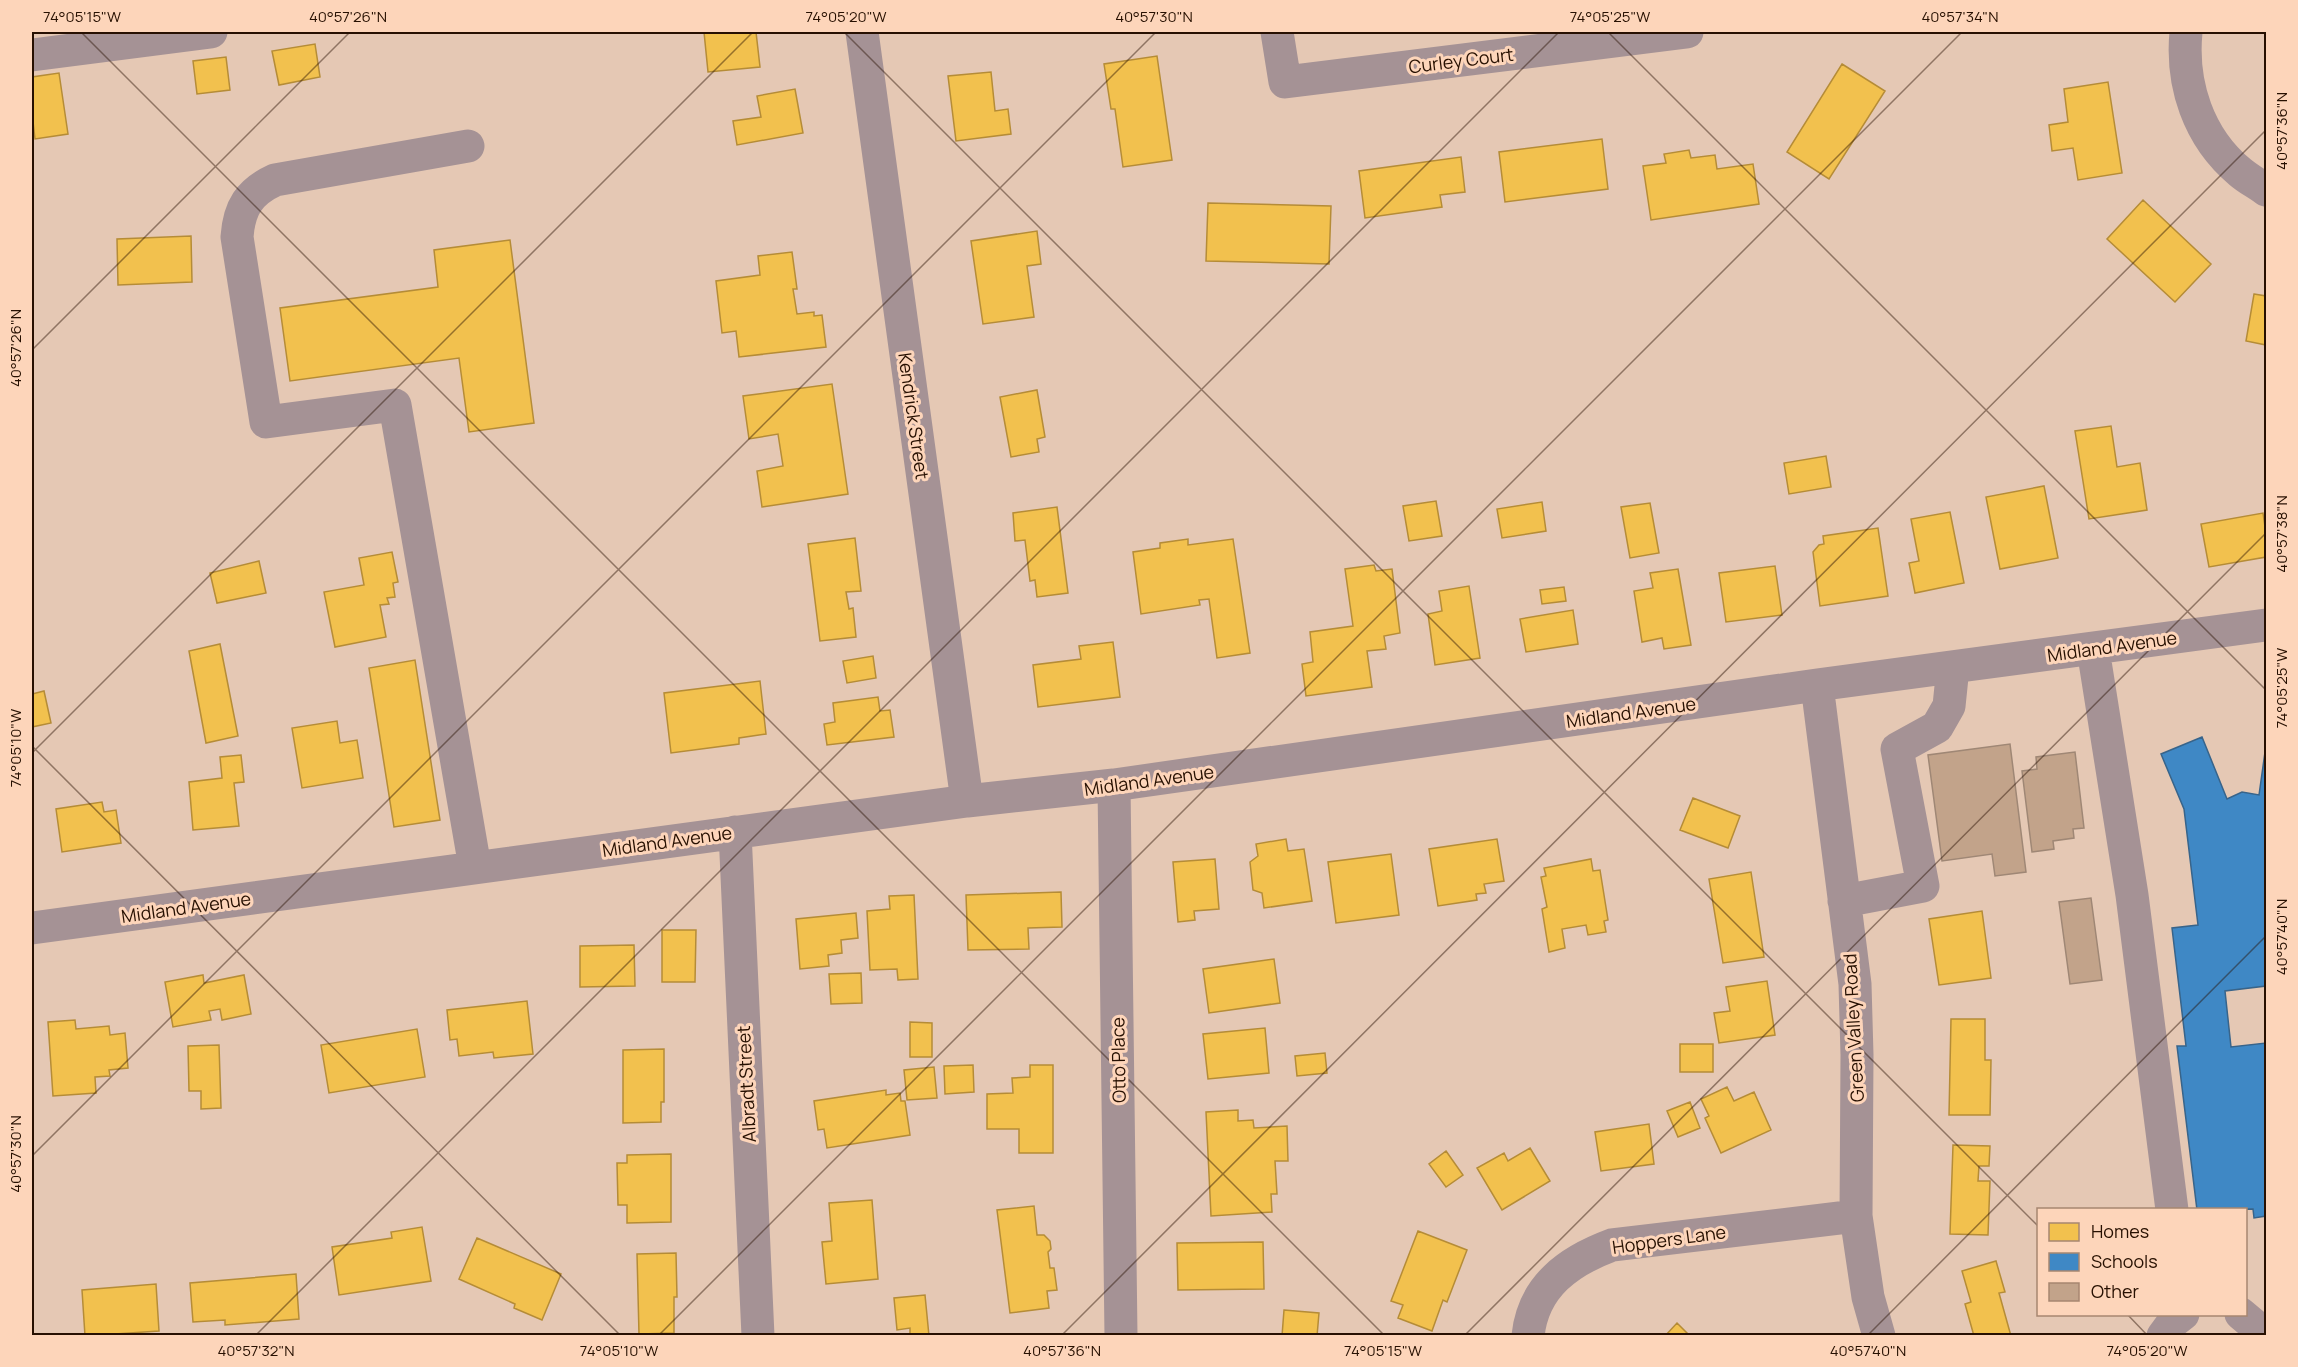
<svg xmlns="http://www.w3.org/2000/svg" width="2298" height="1367" font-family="Manrope,sans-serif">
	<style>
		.homes { fill: #f2c14e; stroke: #b58c37; stroke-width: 1.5 }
		.schools { fill: #3f88c5; stroke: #38648a; stroke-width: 1.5 }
		.building { fill: #c2a38a; stroke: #9f8775; stroke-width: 1.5 }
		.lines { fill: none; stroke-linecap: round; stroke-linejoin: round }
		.minor { stroke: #a59295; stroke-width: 33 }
		.ticks { fill: none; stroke: #271001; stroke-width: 1.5; stroke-opacity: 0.45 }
		.labels { text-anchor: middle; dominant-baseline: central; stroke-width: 6; stroke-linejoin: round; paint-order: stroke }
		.street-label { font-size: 18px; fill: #271001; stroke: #fdd5ba }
		.neatline { fill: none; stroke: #271001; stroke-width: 2 }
		.ticks-label { font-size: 15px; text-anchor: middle; fill: #271001 }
	</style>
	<rect width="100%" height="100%" fill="#e5c8b4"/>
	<path class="homes" d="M704,32H756L760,67L708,72Z
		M315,44L320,77L279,85L272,51Z
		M1157,56L1172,160L1123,167L1115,109H1111L1104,64Z
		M226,57L230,90L197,94L193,61Z
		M1842,64L1885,91L1829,179L1787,152Z
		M991,72L995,111L1008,109L1011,134L956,141L948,76Z
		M59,73L68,134L35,139L32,113V77Z
		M2108,82L2122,173L2078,180L2073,148L2052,151L2049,125L2068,122L2064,89Z
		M795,89L803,133L737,145L733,121L761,117L757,96Z
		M1602,139L1608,189L1505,202L1499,152Z
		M1689,150L1691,158L1715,155L1717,169L1753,164L1759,204L1651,220L1643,166L1666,163L1664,154Z
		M1461,157L1465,192L1440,195L1442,207L1365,218L1359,171Z
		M2143,200L2211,264L2175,302L2107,239Z
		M1208,203L1331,206L1329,264L1206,261Z
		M1037,231L1041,264L1027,266L1034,317L983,324L971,241Z
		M191,236L192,282L118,285L117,239Z
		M510,240L534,423L469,432L459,358L290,381L280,308L438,287L434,250Z
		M792,252L797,289H793L797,314L814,312V316L822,315L826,347L739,357L736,331L722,333L716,281L760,275L758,256Z
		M2254,294L2266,296V345L2246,341Z
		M832,384L848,494L762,507L757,471L783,466L778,434L749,439L743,396Z
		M1037,390L1045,437L1037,439L1039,452L1011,457L1000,397Z
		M2111,426L2117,467L2140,463L2147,510L2089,519L2075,431Z
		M1826,456L1831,487L1789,494L1784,463Z
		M2044,486L2058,558L2000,569L1986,497Z
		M1436,501L1442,536L1409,541L1403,506Z
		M1542,502L1546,531L1502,538L1497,509Z
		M1650,503L1659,553L1630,558L1621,507Z
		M1057,507L1068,593L1037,597L1035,580L1030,581L1025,540L1015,541L1013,513Z
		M1950,512L1964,583L1915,593L1909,563L1919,561L1911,519Z
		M2263,513L2266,534V557L2209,567L2201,524Z
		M1878,528L1888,596L1820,606L1813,552L1819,545L1824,544L1823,536Z
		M855,538L861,591L846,592L849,609L853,608L856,637L820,641L808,544Z
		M1188,539V545L1233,539L1250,653L1217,658L1209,599L1199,600L1200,605L1141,614L1133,552L1160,548V543Z
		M392,552L398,582L393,583L395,597L387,598L389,604L380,605L386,637L335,647L324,592L364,585L359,558Z
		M259,561L266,593L217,603L210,573Z
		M1374,565L1376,571L1392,569L1400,633L1384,636L1386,649L1367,651L1372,687L1306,696L1302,664L1313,662L1310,632L1353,626L1345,569Z
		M1775,566L1782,615L1726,622L1719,573Z
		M1678,569L1691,645L1664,649L1662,638L1642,642L1634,591L1653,588L1650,573Z
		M1469,586L1480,658L1435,665L1428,614L1442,611L1439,591Z
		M1564,587L1566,601L1542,604L1540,590Z
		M1573,610L1578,644L1526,652L1520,619Z
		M1113,642L1120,697L1038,707L1033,665L1081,659L1079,646Z
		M220,644L238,736L206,743L189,651Z
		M873,656L876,678L847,683L843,661Z
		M415,660L440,820L394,827L369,668Z
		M760,681L766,734L739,738V744L671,753L664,693Z
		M44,691L51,723L32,727V694Z
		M878,697L880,711L890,710L894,737L827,745L824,724L835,722L833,703Z
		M337,721L340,743L357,740L363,778L302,788L292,728Z
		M241,755L244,782L234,783L239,826L193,830L189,782L222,778L220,757Z
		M1693,798L1740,816L1728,848L1680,830Z
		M102,802L104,812L116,810L121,843L62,852L56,809Z
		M1286,839L1288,851L1304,849L1312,901L1264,908L1262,893L1253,890L1250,862L1258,856L1256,844Z
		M1497,839L1504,881L1484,884L1486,893L1476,894L1477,900L1438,906L1429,849Z
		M1391,854L1399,915L1336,923L1328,862Z
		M1215,859L1219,909L1194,911L1195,920L1178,922L1173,862Z
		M1591,859L1593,871L1600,870L1608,920L1604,921L1606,932L1588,935L1586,925L1562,929L1565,948L1549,952L1542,909L1547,907L1541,877L1546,876L1544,868Z
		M1751,872L1764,957L1723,963L1709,879Z
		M1061,892L1062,927L1028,928L1029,949L968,950L966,895Z
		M914,895L918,979L898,980L897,969L870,970L867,911L890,909L889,896Z
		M1982,911L1991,978L1939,985L1929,919Z
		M856,913L858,938L841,940L842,953L828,955L829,966L800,969L796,919Z
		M662,930H696L695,982H662Z
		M634,945L635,986L580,987V946Z
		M1274,959L1280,1003L1209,1013L1203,969Z
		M861,973L862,1003L831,1004L829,974Z
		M203,975L204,983L244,975L251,1014L222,1020L220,1009L209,1011L211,1020L173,1027L165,982Z
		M1767,981L1775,1035L1719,1043L1714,1013L1730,1011L1726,987Z
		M527,1001L533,1054L494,1058L493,1052L459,1056L457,1039L450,1040L447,1010Z
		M1951,1019H1985V1060H1991L1990,1115H1949Z
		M75,1020L76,1029L109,1026L110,1035L125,1033L128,1068L109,1070L110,1076L95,1077L96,1093L53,1096L48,1022Z
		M910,1022L932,1023V1057H910Z
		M1265,1028L1269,1073L1208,1079L1203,1034Z
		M417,1029L425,1077L329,1093L321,1045Z
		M1680,1044H1713V1072H1680Z
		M219,1045L221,1108L201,1109V1091H189L188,1046Z
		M664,1049V1102H661V1122L623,1123V1050Z
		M1325,1053L1327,1073L1297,1076L1295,1056Z
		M973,1065L974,1092L945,1094L944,1066Z
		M1030,1065H1053V1153H1019V1129H987V1094L1013,1093L1012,1078L1030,1077Z
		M934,1067L937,1098L907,1100L904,1070Z
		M1727,1087L1734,1101L1754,1092L1771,1130L1721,1153L1705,1118L1709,1116L1701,1099Z
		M886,1090V1095L900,1093L901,1101H905L910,1135L827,1148L824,1129L818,1130L814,1101Z
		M1690,1102L1700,1128L1678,1137L1667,1111Z
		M1238,1110V1121L1253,1120L1254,1128L1287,1126L1288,1161H1275L1277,1194H1271L1272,1212L1211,1216L1206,1112Z
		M1649,1124L1654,1164L1601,1171L1595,1132Z
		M1953,1145L1990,1146L1989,1166H1979L1978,1181H1990L1988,1235L1950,1234Z
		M1530,1148L1550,1181L1502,1210L1477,1168L1504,1153L1508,1161Z
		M1446,1151L1463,1175L1446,1187L1429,1164Z
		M671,1154V1222L627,1223V1205H618L617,1163H627V1155Z
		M872,1200L878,1279L826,1284L822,1242L832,1241L829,1203Z
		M1034,1206L1037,1235H1044L1050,1241L1051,1249L1048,1252L1050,1268H1054L1057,1290L1047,1291L1049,1308L1010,1313L997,1210Z
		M422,1227L431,1281L339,1295L332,1247L392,1238L391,1232Z
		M1418,1231L1467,1250L1447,1302L1443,1300L1432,1331L1398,1318L1403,1305L1391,1301Z
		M477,1238L561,1274L542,1320L514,1308L515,1304L459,1279Z
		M1263,1242L1264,1289L1178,1290L1177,1243Z
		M676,1253L677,1297H674V1333L639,1334L637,1254Z
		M1996,1261L2005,1292L1999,1293L2011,1336H1974L1965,1304L1971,1302L1962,1271Z
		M296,1274L299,1319L225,1325V1320L193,1322L190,1283Z
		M156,1284L159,1331L85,1336L82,1290Z
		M925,1295L929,1336H910V1328L897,1330L894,1298Z
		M1284,1310L1319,1313L1317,1336H1282Z
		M1677,1323L1690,1336H1665Z"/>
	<path class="schools" d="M2202,737L2227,799L2242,792L2259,795L2266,745V986L2225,991L2231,1047L2266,1043V1216L2254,1218L2253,1209L2197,1210L2177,1046H2186L2172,928L2198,925L2184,809L2161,754Z"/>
	<path class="building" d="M2010,744L2026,872L1995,876L1992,854L1942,861L1928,755Z
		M2075,752L2084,828L2073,829L2074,838L2053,841L2054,849L2032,852L2022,771L2037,769L2036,757Z
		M2091,898L2102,980L2070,984L2059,902Z"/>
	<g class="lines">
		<path class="minor" d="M862,32L967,801
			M1277,32L1285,82L1687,32
			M2186,32C2181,84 2198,137 2240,172C2248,179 2258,184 2266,190
			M32,55L211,32
			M468,146L275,180C249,192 239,208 237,237L266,422L395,405L475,867
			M2093,649L2132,895L2172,1210
			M1817,685L1855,984L1857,1055L1856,1216L1868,1297L1879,1336
			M1114,785L1121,1336
			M735,832L758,1336
			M1844,901L1923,886L1897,749L1937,727L1949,706L1953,667
			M32,928L967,801L1114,785L1817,685L2266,625
			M2241,1314L2260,1330L2262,1336
			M1528,1336C1533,1286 1569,1261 1612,1245L1856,1216
			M2163,1336L2174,1321L2183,1314"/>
	</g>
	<path class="ticks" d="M81,32L1385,1336M844,32L2038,1226M1608,32L2266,690M32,350L350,32M32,746L621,1336M32,753L753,32M32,1156L1156,32M2127,1314L2148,1336M255,1336L1559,32M658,1336L1962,32M1061,1336L2266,130M1464,1336L2266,533M1867,1336L2266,936"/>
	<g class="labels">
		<g class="street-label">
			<text transform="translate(1461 60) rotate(-7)">Curley Court</text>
			<text transform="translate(914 416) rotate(82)">Kendrick Street</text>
			<text transform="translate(2112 646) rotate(-8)">Midland Avenue</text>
			<text transform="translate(1631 712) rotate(-8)">Midland Avenue</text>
			<text transform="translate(1149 780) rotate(-8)">Midland Avenue</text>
			<text transform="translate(667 841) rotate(-8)">Midland Avenue</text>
			<text transform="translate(186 907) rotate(-8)">Midland Avenue</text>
			<text transform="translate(1853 1028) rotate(-93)">Green Valley Road</text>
			<text transform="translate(1118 1060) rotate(-91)">Otto Place</text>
			<text transform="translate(746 1084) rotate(-93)">Albradt Street</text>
			<text transform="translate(1669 1239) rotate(-8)">Hoppers Lane</text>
		</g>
	</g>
	<rect width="2298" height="1367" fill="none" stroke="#fdd5ba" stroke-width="66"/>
	<rect x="2037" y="1208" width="210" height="108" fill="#fdd5ba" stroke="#a78670" stroke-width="1.5"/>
	<rect x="2049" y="1223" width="30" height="18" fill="#f2c14e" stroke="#a78670" stroke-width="1.5"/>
	<text x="2091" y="1238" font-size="18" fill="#271001">Homes</text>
	<rect x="2049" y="1253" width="30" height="18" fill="#3f88c5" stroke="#a78670" stroke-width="1.5"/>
	<text x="2091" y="1268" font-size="18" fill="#271001">Schools</text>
	<rect x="2049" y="1283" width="30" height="18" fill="#c2a38a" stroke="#a78670" stroke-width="1.5"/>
	<text x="2091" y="1298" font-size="18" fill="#271001">Other</text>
	<rect x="33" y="33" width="2232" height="1301" class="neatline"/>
	<g class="ticks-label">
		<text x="82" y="22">74°05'15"W</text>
		<text x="348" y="22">40°57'26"N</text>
		<text x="846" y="22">74°05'20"W</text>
		<text x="1154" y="22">40°57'30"N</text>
		<text x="1610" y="22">74°05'25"W</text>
		<text x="1960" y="22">40°57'34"N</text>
		<text transform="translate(2282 131) rotate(-90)" y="5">40°57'36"N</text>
		<text transform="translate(16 348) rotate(-90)" y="5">40°57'26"N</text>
		<text transform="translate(2282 534) rotate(-90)" y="5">40°57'38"N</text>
		<text transform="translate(2282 688) rotate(-90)" y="5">74°05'25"W</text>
		<text transform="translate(16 748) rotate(-90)" y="5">74°05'10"W</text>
		<text transform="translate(2282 937) rotate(-90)" y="5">40°57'40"N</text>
		<text transform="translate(16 1154) rotate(-90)" y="5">40°57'30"N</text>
		<text x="256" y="1356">40°57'32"N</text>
		<text x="619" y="1356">74°05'10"W</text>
		<text x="1062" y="1356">40°57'36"N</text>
		<text x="1383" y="1356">74°05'15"W</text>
		<text x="1868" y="1356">40°57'40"N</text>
		<text x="2147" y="1356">74°05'20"W</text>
	</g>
</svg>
